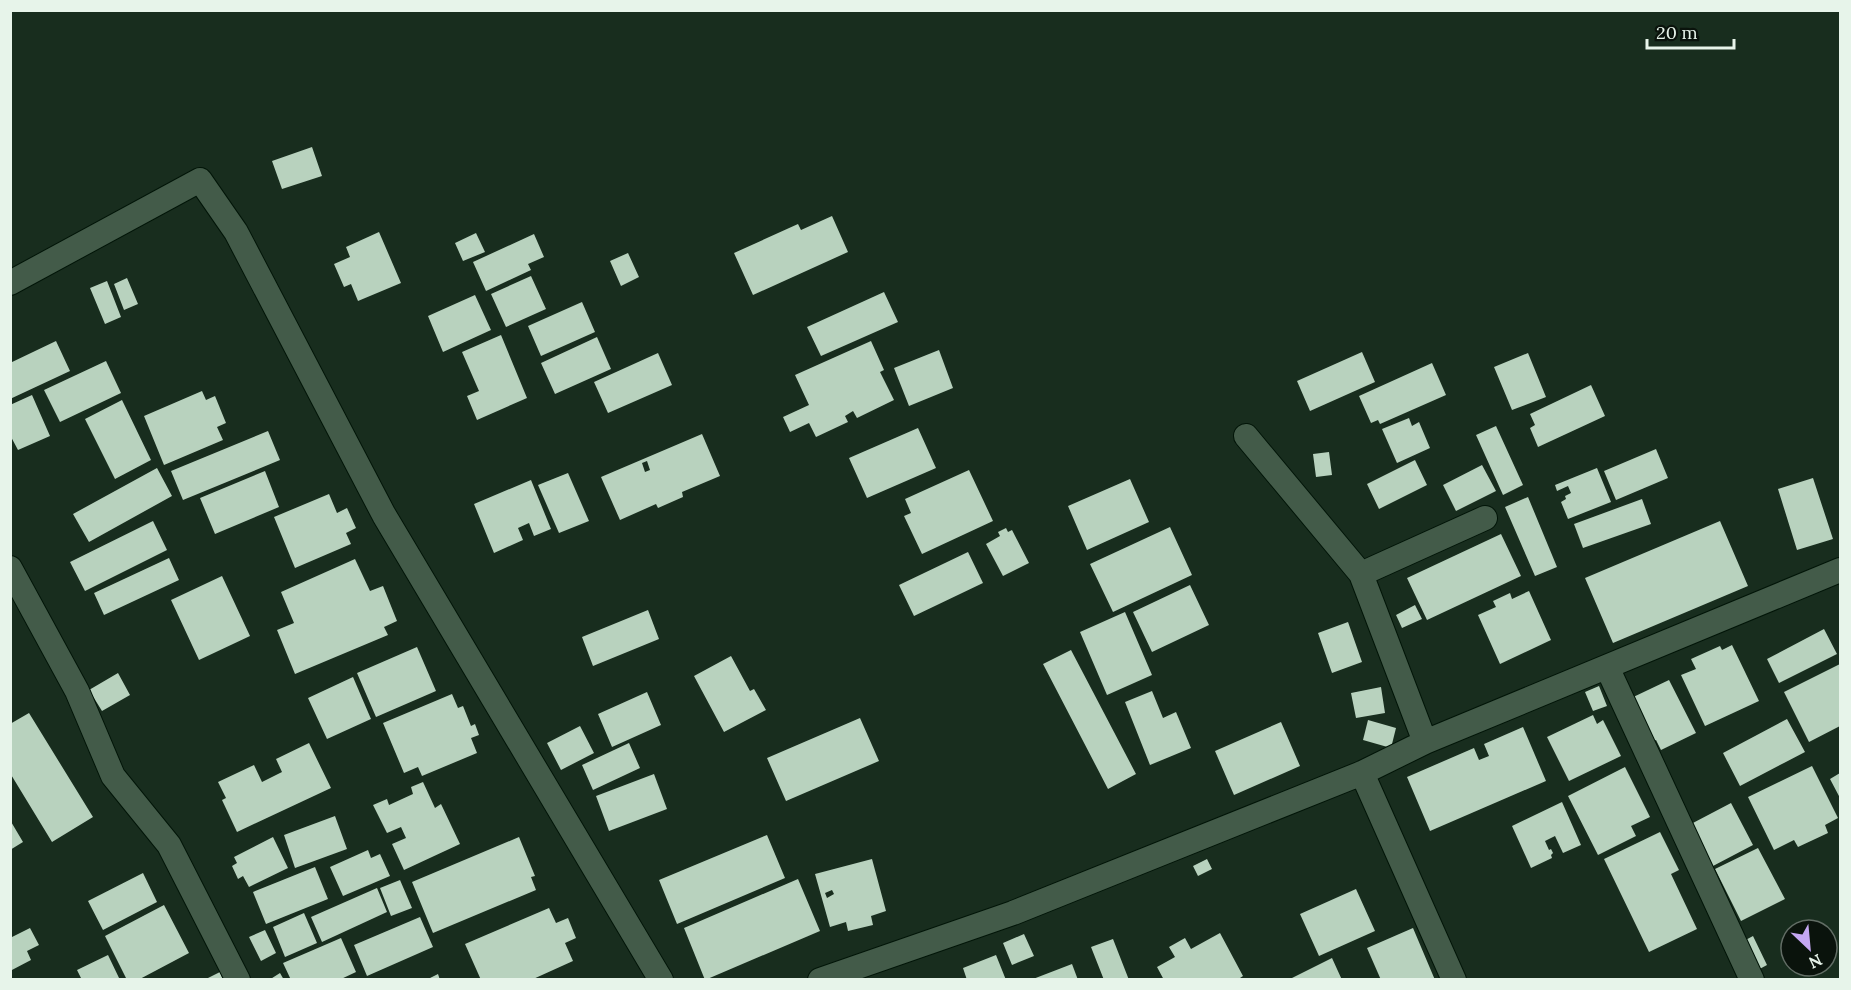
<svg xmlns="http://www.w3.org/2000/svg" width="1851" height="990" font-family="Lora,serif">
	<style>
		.building { fill: #b8d2be; fill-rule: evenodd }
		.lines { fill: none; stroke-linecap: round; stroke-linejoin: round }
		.minor-casing { stroke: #021508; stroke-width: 26 }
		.minor { stroke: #435b49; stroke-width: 24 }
	</style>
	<rect width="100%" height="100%" fill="#182d1e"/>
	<path class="building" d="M312,147L322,176L282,189L272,161Z
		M832,216L848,252L753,295L734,253L798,224L801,230Z
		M379,232L401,283L358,301L351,284L344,287L334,264L350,257L346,247Z
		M476,233L485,252L463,261L455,243Z
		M534,234L544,257L528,264L531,270L486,291L473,262Z
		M628,253L639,277L621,286L610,261Z
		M531,276L546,309L506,327L491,294Z
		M127,278L138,304L124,310L114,284Z
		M107,281L121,317L105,324L90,288Z
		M884,292L898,322L821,356L807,327Z
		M475,295L491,330L443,352L428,316Z
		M582,302L595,332L541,356L528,326Z
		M501,335L527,398L477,420L467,396L479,391L462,352Z
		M597,337L611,369L555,394L541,363Z
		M56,341L70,371L10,399V363Z
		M871,341L884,370L880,372L894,400L857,418L853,411L845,416L848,422L816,437L809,423L790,432L783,417L809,405L795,375Z
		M939,350L953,388L909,406L894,368Z
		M1362,352L1375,382L1310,411L1297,381Z
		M658,353L672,385L608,413L594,382Z
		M1528,353L1546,397L1512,410L1494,367Z
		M106,361L121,393L60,422L44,390Z
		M1432,363L1446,395L1380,424L1378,420L1371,423L1359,396Z
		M1591,385L1605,416L1538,447L1530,428L1535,425L1530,414Z
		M202,391L206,400L215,396L226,423L217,427L223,440L164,465L144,416Z
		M32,395L50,436L18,450L10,435V405Z
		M122,400L151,460L115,479L85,419Z
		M1409,418L1412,426L1419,422L1430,448L1397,463L1382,429Z
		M1496,426L1523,485L1503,495L1476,435Z
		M918,428L936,468L867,498L849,458Z
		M268,431L280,460L183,500L171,471Z
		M702,434L720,476L682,492L683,497L658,508L656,504L620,520L601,477ZM647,461L650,470L645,472L642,463Z
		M1656,449L1668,478L1616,500L1604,471Z
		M1329,452L1332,475L1316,477L1313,454Z
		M1415,460L1427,485L1379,509L1367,484Z
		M1482,465L1496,491L1456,511L1443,485Z
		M157,468L172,496L89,542L73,514Z
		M1597,468L1611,502L1568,519L1561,502L1566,499L1565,496L1571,493L1568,486L1557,491L1555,485Z
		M969,470L993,521L922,554L904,516L911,513L905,499Z
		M265,471L279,507L215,534L200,498Z
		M568,473L589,521L559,533L538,485Z
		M1813,478L1833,539L1797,550L1778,489Z
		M1130,479L1149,522L1087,550L1068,506Z
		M531,480L551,529L534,536L529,523L518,528L523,540L494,553L474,504Z
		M329,494L337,513L347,508L356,528L346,533L351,544L295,568L274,517Z
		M1528,497L1557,567L1535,576L1505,507Z
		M1642,499L1651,524L1583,548L1574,524Z
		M153,521L167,550L85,591L70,562Z
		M1720,521L1748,586L1613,643L1585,578Z
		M1170,527L1192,575L1113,612L1090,564Z
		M1006,528L1008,532L1012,530L1029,563L1003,576L986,544L1000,536L998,532Z
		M1501,534L1521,576L1427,620L1407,578Z
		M968,552L983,583L914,616L899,585Z
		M169,558L179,580L104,615L94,593Z
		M355,559L370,591L383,586L397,621L384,627L388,635L295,674L277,630L294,623L281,592Z
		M222,576L250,636L199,660L171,600Z
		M1190,585L1209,625L1152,652L1133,612Z
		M1529,591L1551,640L1500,664L1478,615L1496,607L1493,601L1510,593L1512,599Z
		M1415,605L1422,619L1402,628L1396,615Z
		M648,610L659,639L593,666L582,637Z
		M1125,612L1152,675L1107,695L1080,632Z
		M1348,622L1362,662L1332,673L1318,633Z
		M1824,629L1837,654L1779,683L1767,659Z
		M1732,645L1759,701L1705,726L1681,675L1696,669L1691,659L1720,646L1722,650Z
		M417,647L436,691L376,717L357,673Z
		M1071,650L1136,774L1108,789L1043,664Z
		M731,656L750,691L754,689L766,710L724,732L694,676Z
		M1840,664V726L1809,742L1784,692Z
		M118,673L130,695L102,711L89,690Z
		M353,677L371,719L327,739L308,698Z
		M1669,680L1696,733L1661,750L1656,740L1649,743L1627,700Z
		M1599,686L1607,706L1593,711L1585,692Z
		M1381,687L1385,713L1356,718L1351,693Z
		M1152,691L1163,718L1176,712L1191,748L1150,765L1125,702Z
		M647,692L661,725L612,747L598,714Z
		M452,694L458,708L463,706L471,726L475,724L479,735L471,738L477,753L422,776L418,767L404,773L383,723Z
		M29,713L93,817L52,842L10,773V724Z
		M1593,715L1597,724L1603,720L1621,756L1569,781L1547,737Z
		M860,718L879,761L786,801L767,758Z
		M1787,719L1805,752L1740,786L1723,753Z
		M1368,720L1396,728L1391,748L1363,740Z
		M1281,722L1300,766L1234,795L1215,751Z
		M580,726L594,753L561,770L547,743Z
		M1523,727L1546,781L1430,831L1407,777L1474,748L1479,760L1489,756L1484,744Z
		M309,743L331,788L237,832L222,800L226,798L218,782L254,765L262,782L282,772L276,759Z
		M629,743L640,768L593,790L582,765Z
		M1812,766L1838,818L1825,825L1828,833L1798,847L1794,840L1774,850L1748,797Z
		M1625,767L1650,817L1631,826L1636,836L1598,855L1568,796Z
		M1840,773V798L1830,779Z
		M654,774L667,809L609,831L596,796Z
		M423,782L435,808L441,804L460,844L404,870L392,844L406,838L401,827L387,833L373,805L387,799L389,805L413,794L411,787Z
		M1562,802L1581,845L1563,853L1555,836L1545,841L1549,850L1551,849L1553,853L1551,855L1552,858L1531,868L1512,826Z
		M1731,803L1753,845L1713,866L1691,824Z
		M335,816L347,849L295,868L284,835Z
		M10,820L23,842L10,850Z
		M1660,832L1679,870L1671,874L1697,929L1649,952L1604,859Z
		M767,835L785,878L677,924L659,880Z
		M273,837L288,868L249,887L243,876L238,879L232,866L237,863L234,857Z
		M519,837L535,876L531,877L536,890L433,933L412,882Z
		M1758,848L1785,899L1741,921L1715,869Z
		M368,850L371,858L380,854L390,876L343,896L330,867Z
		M872,859L886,911L871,916L873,925L848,931L846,922L830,927L815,874ZM832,890L834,894L827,898L825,893Z
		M1207,859L1212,869L1198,876L1193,866Z
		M315,867L328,899L266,924L253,892Z
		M143,873L157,902L103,930L88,901Z
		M798,879L820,931L705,980L684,928Z
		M400,880L412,908L391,916L380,888Z
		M377,888L387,912L322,942L311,917Z
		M1356,889L1375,931L1319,956L1300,914Z
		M164,905L189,953L138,980H127L105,936Z
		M549,908L556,923L568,918L576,938L565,943L573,961L531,980H481L465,944Z
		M304,913L317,943L285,957L273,927Z
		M420,917L433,947L367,976L354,945Z
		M30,928L39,945L27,951L31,960L10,971V938Z
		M1413,928L1435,980H1381L1367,948Z
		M265,930L276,953L261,961L249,937Z
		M1220,933L1243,976L1237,980H1164L1157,967L1175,957L1169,947L1185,938L1191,949Z
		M1024,934L1034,956L1012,965L1003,943Z
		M1753,936L1767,965L1754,972L1740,943Z
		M341,938L356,972L339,980H291L283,963Z
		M1113,939L1129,980H1104L1091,947Z
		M108,955L120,980H82L77,970Z
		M996,955L1006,980H967L963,968Z
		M1332,958L1342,980H1288Z
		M1072,964L1078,980H1033V979Z
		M220,972L223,980H204Z
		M280,973L284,980H269Z
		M438,974L440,980H426Z"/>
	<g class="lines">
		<g class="minor-casing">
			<path id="minor" d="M10,283L200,180L236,232L384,515L661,980
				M1246,436L1361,574
				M10,568L77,691L113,776L169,845L238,980
				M1607,667L1752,980
				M1425,742L1361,574L1485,518
				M1362,773L1454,980
				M820,980L1013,913L1362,773L1425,742L1840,570"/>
		</g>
		<use href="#minor" class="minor"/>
	</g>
	<rect width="1851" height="990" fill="none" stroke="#e7f4ea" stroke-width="24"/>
	<g transform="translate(1809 948) rotate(154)"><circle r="28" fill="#0a130c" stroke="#626d65" stroke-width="1.5"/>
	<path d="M0-4.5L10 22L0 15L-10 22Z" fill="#c4a7f2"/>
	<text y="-9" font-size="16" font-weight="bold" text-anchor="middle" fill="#e7f4ea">N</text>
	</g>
	<path d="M1647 39v9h87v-9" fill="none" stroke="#e7f4ea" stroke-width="3"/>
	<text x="1656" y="39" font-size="18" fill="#e7f4ea" stroke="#0a130c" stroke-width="4.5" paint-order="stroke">20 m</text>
</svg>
